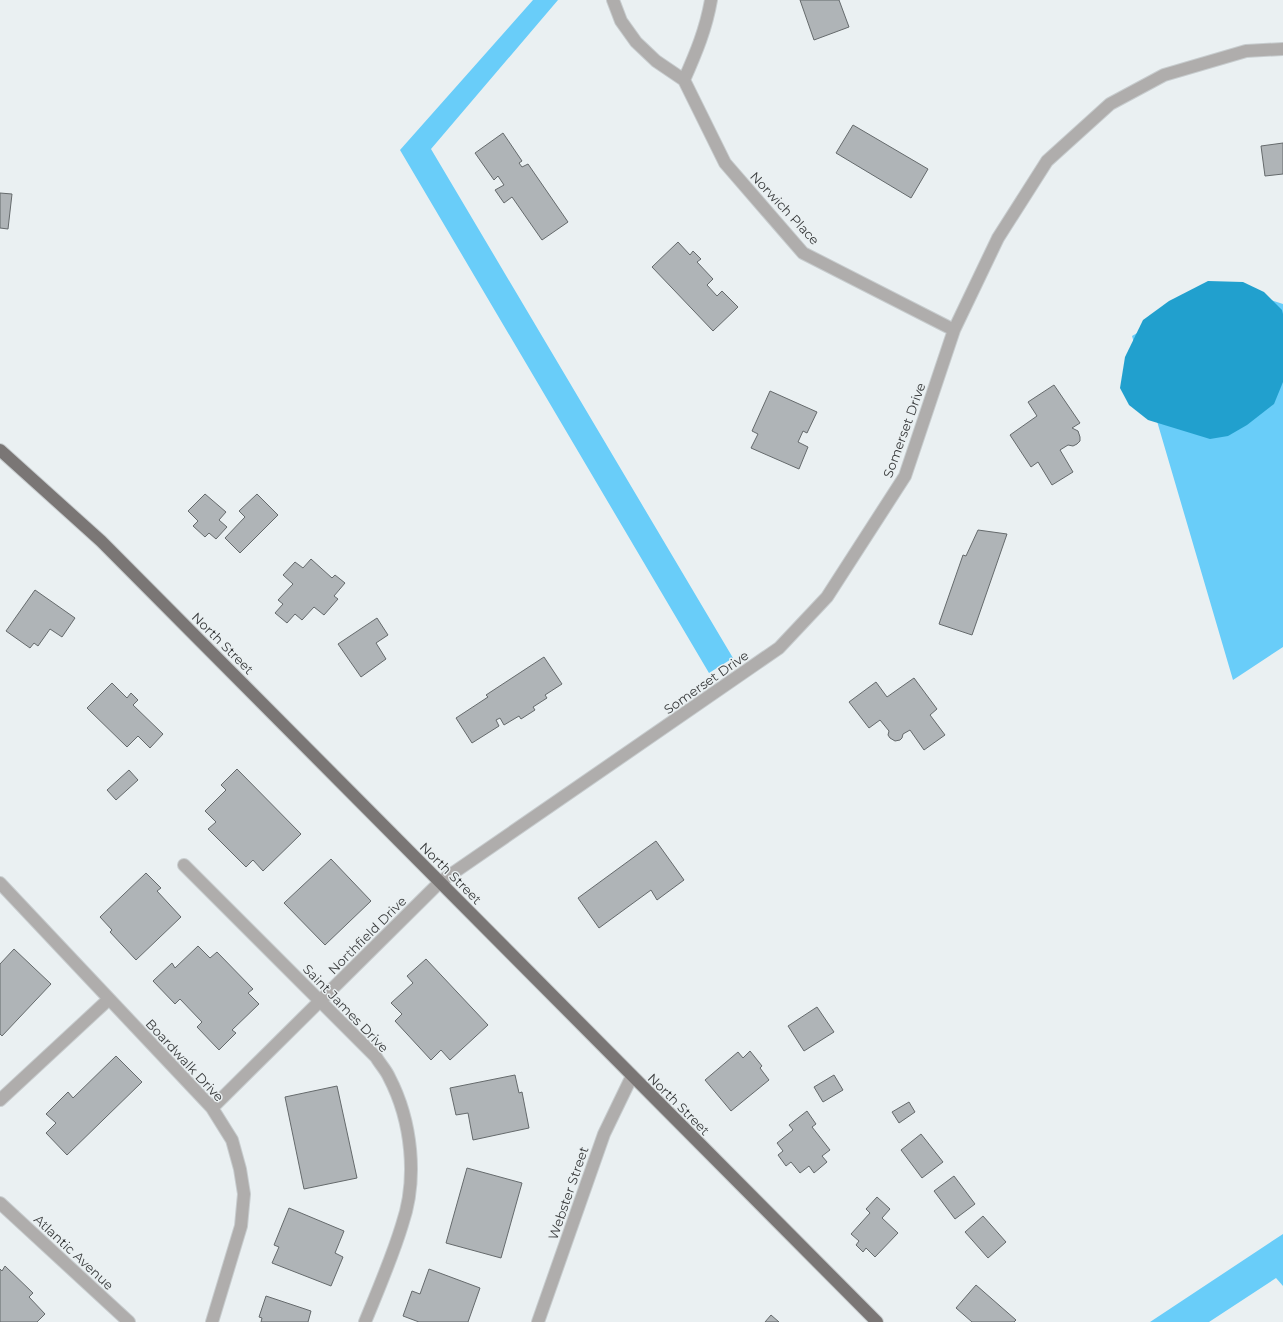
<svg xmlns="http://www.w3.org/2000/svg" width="1283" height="1322" font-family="Montserrat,sans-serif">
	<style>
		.green { fill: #69cdf9 }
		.water { fill: #21a0ce }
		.building { fill: #afb4b7; stroke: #656a6c }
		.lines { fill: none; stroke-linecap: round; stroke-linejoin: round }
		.minor-casing { stroke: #c7ccce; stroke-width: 14 }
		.major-casing { stroke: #c7ccce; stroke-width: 14 }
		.minor { stroke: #afadac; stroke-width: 12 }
		.major { stroke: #7a7675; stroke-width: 12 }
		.labels { text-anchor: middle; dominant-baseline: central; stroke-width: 3; stroke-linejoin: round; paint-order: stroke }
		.street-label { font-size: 13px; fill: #393b3c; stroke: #eaf0f2 }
	</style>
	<rect width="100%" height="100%" fill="#eaf0f2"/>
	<path class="green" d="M533,0H558L431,149L733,658L709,673L400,150Z
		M1223,284L1283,304V647L1233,680L1132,336Z
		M1283,1234V1286L1276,1278L1209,1322H1150Z"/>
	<path class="water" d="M1208,281L1243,282L1264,292L1282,310L1283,314V382L1274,404L1247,425L1228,436L1210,439L1148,420L1129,405L1120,388L1125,357L1143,320L1169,301Z"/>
	<path class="building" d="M800,0H839L849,27L814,40Z
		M853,125L928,169L911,198L836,153Z
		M503,133L522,161L519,163L522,167L528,164L568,222L542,240L512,197L504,203L495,190L504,185L498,176L494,180L475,153Z
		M1283,143V174L1265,176L1261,146Z
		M0,193L12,194L8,229L0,228Z
		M678,242L690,255L693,251L701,259L697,262L713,279L707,285L717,296L722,291L738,307L713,331L652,267Z
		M1054,385L1080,423L1072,428L1078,431L1080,437V441L1077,444L1073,446L1068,445L1060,450L1073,472L1052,485L1038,462L1031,467L1010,435L1037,416L1028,402Z
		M770,391L817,412L807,433L803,431L798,442L808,447L799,469L751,448L758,434L752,431Z
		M205,494L226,512L219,520L227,527L216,539L209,533L205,537L193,526L198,521L188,511Z
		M257,494L278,515L240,553L225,538L245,517L239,511Z
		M978,530L1007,534L972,635L939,624L963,555L966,556Z
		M311,559L332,578L335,575L345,583L334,596L338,599L324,615L314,607L302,620L295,614L287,623L275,613L283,604L278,600L293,584L283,575L295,562L303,568Z
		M35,590L75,618L62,637L50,629L38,646L34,643L30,648L6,631Z
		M377,618L388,635L376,643L386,659L361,677L338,644Z
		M544,657L562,684L545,695L547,698L533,707L535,710L521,719L519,716L504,725L500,718L496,720L499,726L472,743L456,718L488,697L486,695Z
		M914,678L937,709L930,715L945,735L924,750L910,730L903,734L902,738L900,740L895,741L890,738L888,735L889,731L880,720L869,728L849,702L876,682L887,697Z
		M112,683L127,698L131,693L138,700L133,705L163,734L150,748L138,736L127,747L87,708Z
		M237,769L301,834L263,871L253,860L246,867L208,829L216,822L205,811L226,790L221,785Z
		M129,770L138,780L116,800L107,790Z
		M656,841L684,880L657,900L651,890L599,928L578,898Z
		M331,859L371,901L325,945L284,903Z
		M146,873L161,888L157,891L181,917L136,960L110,932L112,930L100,917Z
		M198,946L210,958L217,952L253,989L248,993L259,1004L232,1030L236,1033L219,1050L197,1027L202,1022L180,999L175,1004L153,981L172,963L175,968Z
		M14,949L51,984L2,1036L0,1034V964Z
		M426,959L488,1025L450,1060L441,1050L431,1060L395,1021L402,1014L391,1003L413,983L407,976Z
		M817,1007L834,1032L804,1051L788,1026Z
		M750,1051L762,1066L760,1068L769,1080L731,1111L705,1080L738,1052L743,1058Z
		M116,1056L142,1082L67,1155L46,1133L56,1123L46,1114L68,1092L73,1098Z
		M515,1075L519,1093L522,1092L529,1128L473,1140L468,1113L456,1115L450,1088Z
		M834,1075L843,1090L823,1102L814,1087Z
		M337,1086L357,1178L304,1189L285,1097Z
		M909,1102L915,1112L899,1123L892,1112Z
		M807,1111L816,1124L812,1127L830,1150L822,1156L827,1162L814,1173L809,1166L800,1173L791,1162L786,1166L778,1155L783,1151L777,1143L793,1130L789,1125Z
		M921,1134L943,1162L922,1178L901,1150Z
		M467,1168L522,1183L501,1258L446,1243Z
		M954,1176L975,1204L955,1219L934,1191Z
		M877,1197L890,1209L882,1218L898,1233L875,1257L866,1248L863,1252L856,1245L859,1241L851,1234L870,1213L866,1209Z
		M289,1208L344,1231L335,1253L343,1257L331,1286L272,1263L279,1247L274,1245Z
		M983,1216L1006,1242L988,1258L965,1232Z
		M5,1266L33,1293L29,1297L45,1314L37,1322H0V1269L2,1271Z
		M429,1269L480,1288L468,1322H419L403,1316L412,1291L420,1294Z
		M976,1285L1016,1320L1014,1322H972L956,1308Z
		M266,1296L311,1311L308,1322H261L262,1318L259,1317Z
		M771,1315L779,1322H765Z"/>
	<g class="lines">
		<g class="minor-casing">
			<path id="minor" d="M613,0L621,21L636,42L656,61L684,80L725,163L803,253L954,330
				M684,80C696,53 706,29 711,0
				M184,865L376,1057C380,1064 386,1070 389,1077C412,1121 418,1179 402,1225C392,1258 378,1290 365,1322
				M0,883L212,1108L232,1140L240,1169L244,1194L241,1226L212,1322
				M0,1100L109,999
				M212,1108L440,882L779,648L827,597L905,476L954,330L998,238L1047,161L1110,104L1164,75L1246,51L1283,49
				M0,1203L129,1322
				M538,1322L604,1134L632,1076"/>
		</g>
		<g class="major-casing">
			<path id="major" d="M0,450L101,541L877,1322"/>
		</g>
		<use href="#minor" class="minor"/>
		<use href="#major" class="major"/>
	</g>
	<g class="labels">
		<g class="street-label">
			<text transform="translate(785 208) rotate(47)">Norwich Place</text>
			<text transform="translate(904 430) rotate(-70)">Somerset Drive</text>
			<text transform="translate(223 643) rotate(45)">North Street</text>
			<text transform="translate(706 682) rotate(-35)">Somerset Drive</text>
			<text transform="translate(451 873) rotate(45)">North Street</text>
			<text transform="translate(367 935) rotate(-45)">Northfield Drive</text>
			<text transform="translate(346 1008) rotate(46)">Saint James Drive</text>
			<text transform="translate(185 1060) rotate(47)">Boardwalk Drive</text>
			<text transform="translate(679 1104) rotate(45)">North Street</text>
			<text transform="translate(568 1193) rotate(-71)">Webster Street</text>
			<text transform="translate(74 1252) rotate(43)">Atlantic Avenue</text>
		</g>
	</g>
</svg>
